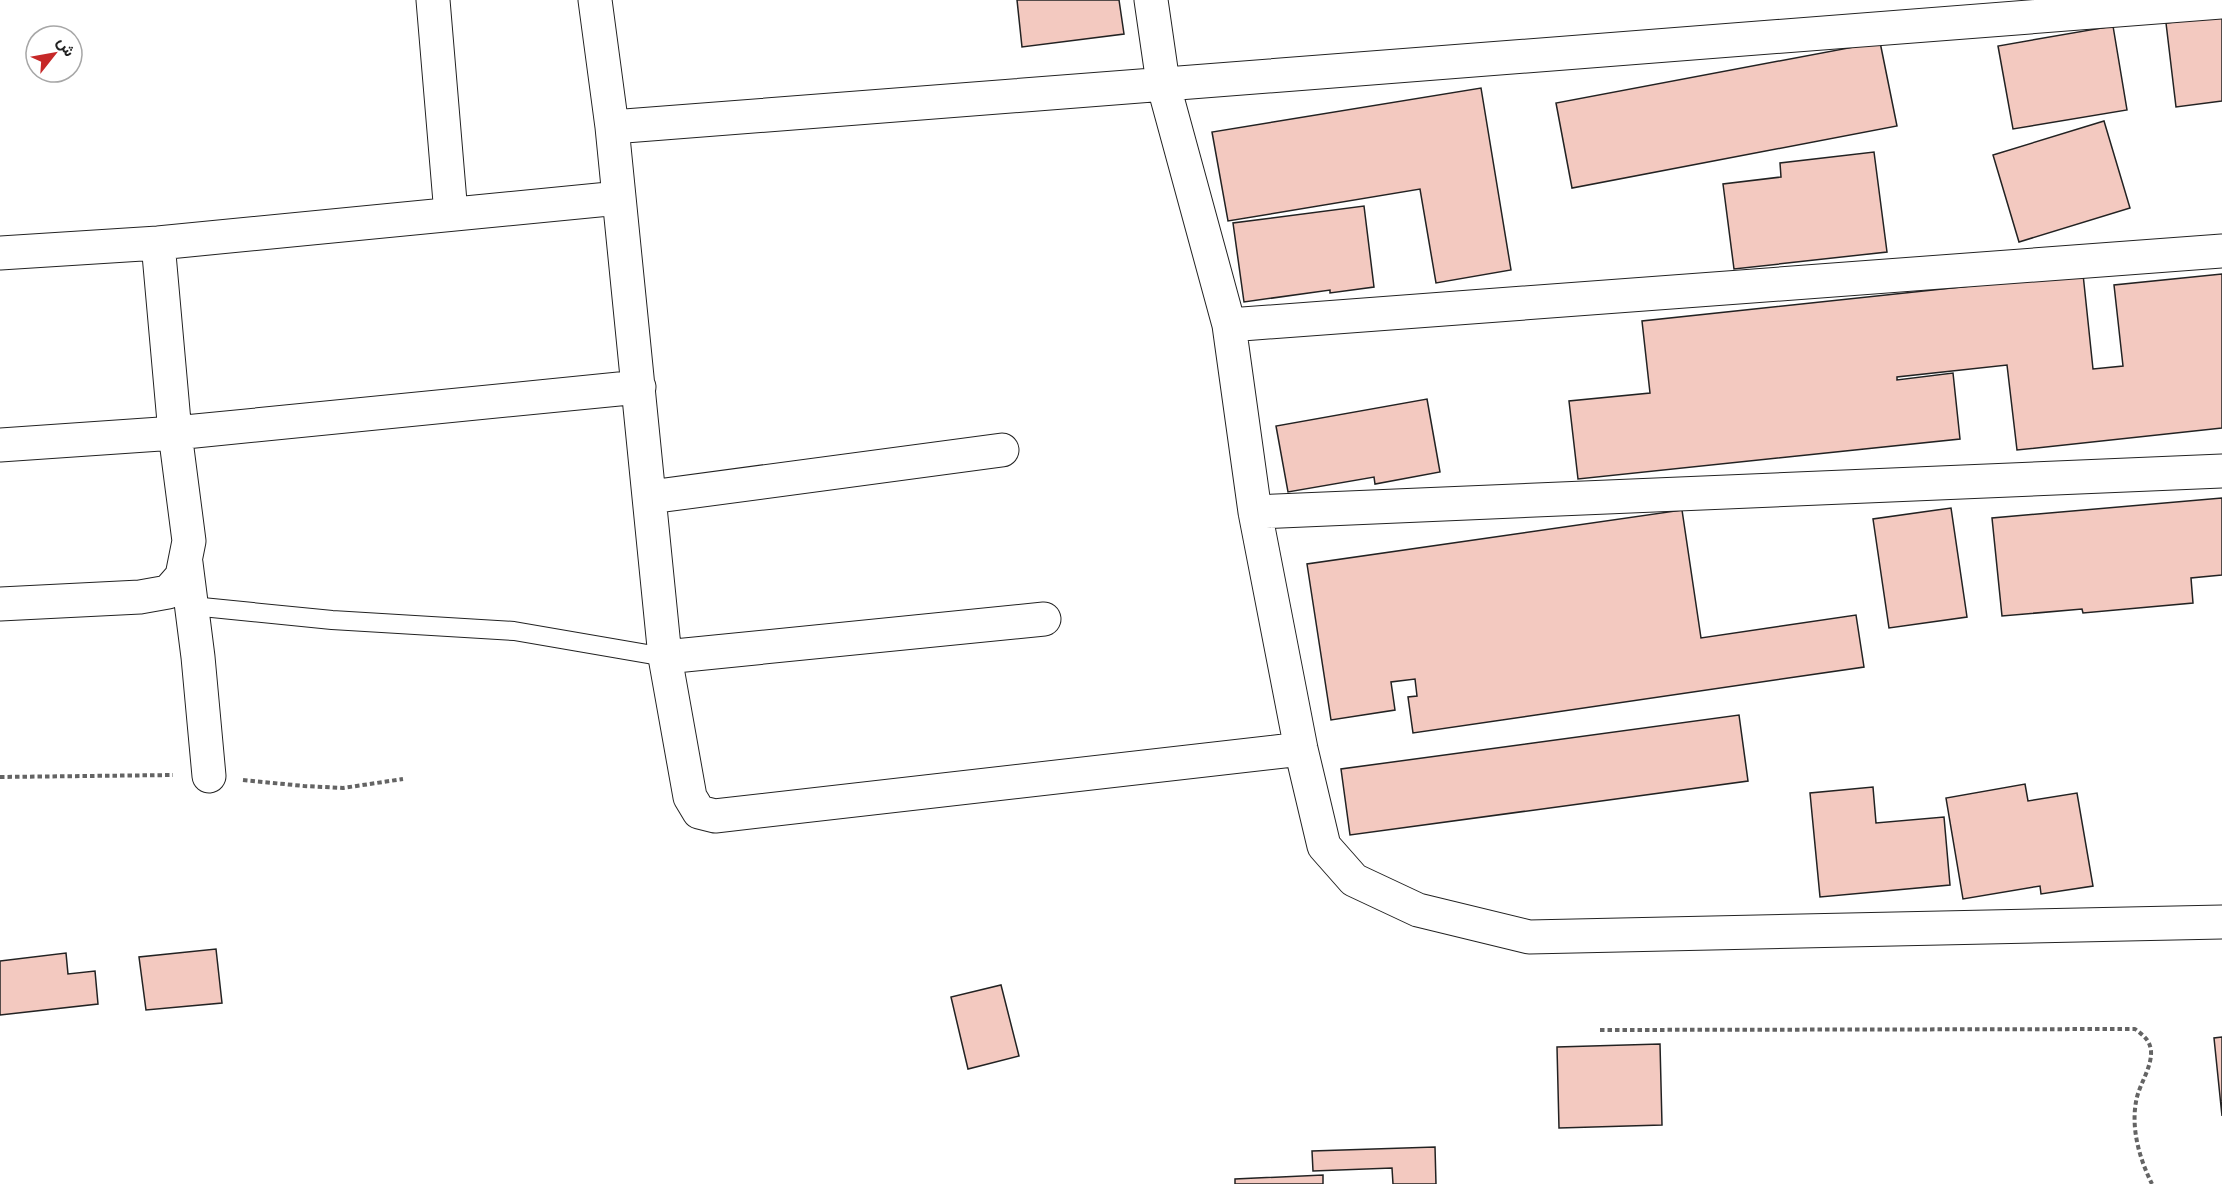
<svg xmlns="http://www.w3.org/2000/svg" width="2222" height="1184" font-family="Karla,Vazirmatn,sans-serif">
	<style>
		.building { fill: #f3c9c0; stroke: #222; stroke-width: 1.5 }
		.lines { fill: none; stroke-linecap: round; stroke-linejoin: round }
		.service-casing { stroke: #222; stroke-width: 20 }
		.minor-casing { stroke: #222; stroke-width: 35 }
		.path { stroke: #646464; stroke-width: 4; stroke-dasharray: 4.5 3; stroke-linecap: butt }
		.service { stroke: #fff; stroke-width: 18 }
		.minor { stroke: #fff; stroke-width: 33 }
	</style>
	<rect width="100%" height="100%" fill="#fff"/>
	<path class="building" d="M1017,0H1119L1124,34L1022,47Z
		M2222,16V101L2176,107L2166,23Z
		M2113,26L2127,110L2013,129L1998,46Z
		M1880,42L1897,126L1572,188L1556,103Z
		M1481,88L1511,270L1436,283L1420,189L1228,221L1212,132Z
		M2104,121L2130,208L2019,242L1993,155Z
		M1874,152L1887,252L1734,269L1723,184L1781,177L1780,163Z
		M1364,206L1374,287L1330,293V290L1244,302L1233,223Z
		M2083,274L2093,369L2123,366L2114,285L2222,274V428L2017,450L2007,365L1897,377V380L1953,373L1960,439L1578,479L1569,401L1650,393L1642,321Z
		M1427,399L1440,472L1375,484L1374,477L1288,492L1276,426Z
		M2222,498V575L2191,578L2193,603L2083,613L2082,609L2002,616L1992,518Z
		M1951,508L1967,617L1889,628L1873,519Z
		M1682,510L1701,638L1856,615L1864,667L1413,733L1408,697L1417,696L1415,679L1391,682L1395,710L1331,720L1307,564Z
		M1739,715L1748,781L1350,835L1341,769Z
		M2025,784L2028,801L2077,793L2093,886L2041,894L2040,886L1963,899L1946,798Z
		M1873,787L1876,823L1944,817L1950,885L1820,897L1810,793Z
		M216,949L222,1003L146,1010L139,957Z
		M66,953L68,974L95,971L98,1004L0,1015V961Z
		M1001,985L1019,1056L968,1069L951,997Z
		M2222,1037V1116L2214,1038Z
		M1660,1044L1662,1125L1559,1128L1557,1047Z
		M1435,1147L1436,1184H1393L1392,1168L1313,1171L1312,1151Z
		M1323,1175V1184H1235V1179Z"/>
	<g class="lines">
		<g class="service-casing">
			<path id="service" d="M192,606L332,620L514,631L665,657"/>
		</g>
		<g class="minor-casing">
			<path id="minor" d="M433,0L451,214
				M595,0L612,127L665,657L690,797L699,812L715,816L1301,749
				M1151,0L1163,83L1229,325L1255,512L1301,749L1324,846L1354,880L1418,910L1529,937L2222,922
				M612,127L2222,2
				M0,253L158,243L619,198
				M1229,325L2222,251
				M0,445L175,433L639,387
				M650,497L1002,450
				M1255,512L2222,471
				M186,563L198,657L209,776
				M0,604L140,597L168,592L182,576L189,541L175,433L158,243
				M665,657L1044,619"/>
		</g>
		<path class="path" d="M0,777L173,775
			M243,780L304,786L343,788L403,779
			M1600,1030L2135,1029C2143,1035 2150,1040 2151,1051C2152,1066 2141,1082 2137,1097C2130,1126 2139,1158 2152,1184"/>
		<use href="#service" class="service"/>
		<use href="#minor" class="minor"/>
	</g>
	<g transform="translate(54 54) rotate(59)"><circle r="28" fill="#ffffff" stroke="#a7a7a7" stroke-width="1.5"/>
	<path d="M0-4.5L10 22L0 15L-10 22Z" fill="#c62828"/>
	<text y="-9" font-size="16" font-weight="bold" text-anchor="middle" fill="#222222">ش</text>
	</g>
</svg>
